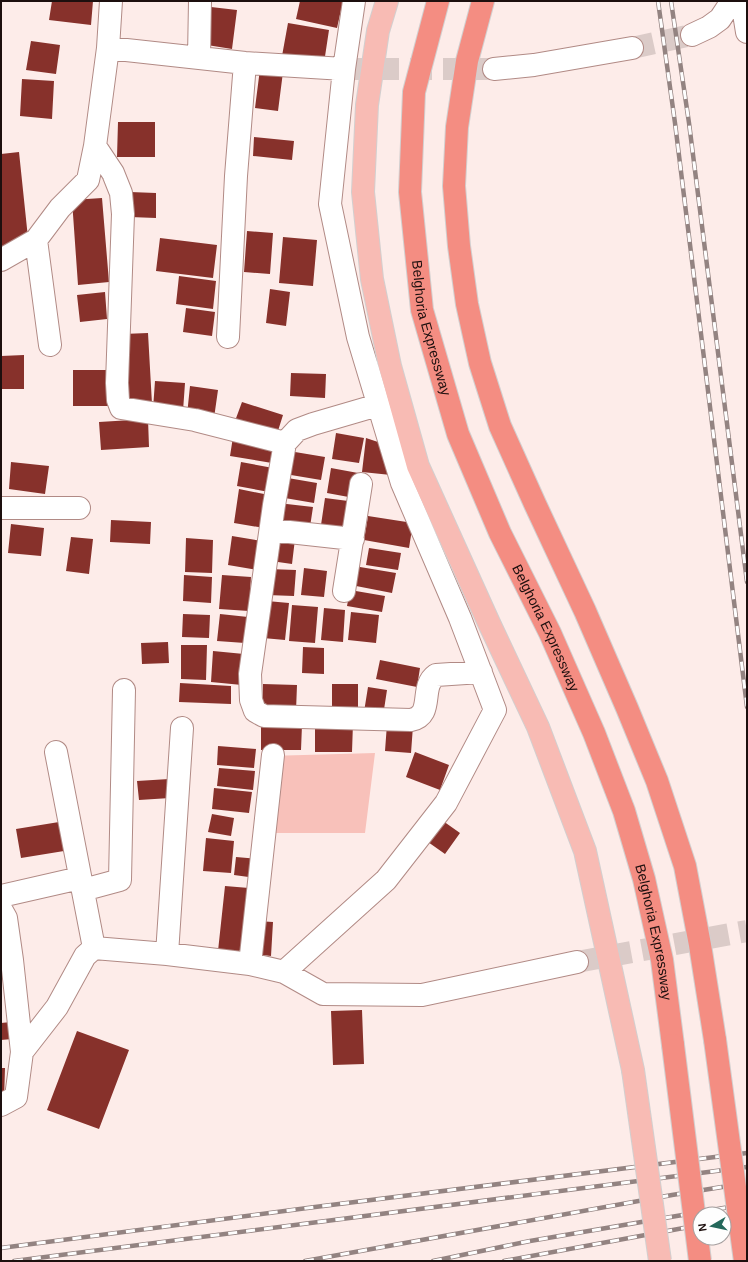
<svg xmlns="http://www.w3.org/2000/svg" width="748" height="1262" font-family="Arial,sans-serif">
	<style>
		.green { fill: #f8c1ba }
		.building { fill: #87312b }
		.lines { fill: none; stroke-linecap: round; stroke-linejoin: round }
		.minor-tunnel { stroke: #dbcbc8; stroke-width: 22; stroke-dasharray: 22 11; stroke-linecap: butt }
		.minor-casing { stroke: #b18a85; stroke-width: 24 }
		.primary-casing { stroke: #d2cfcf; stroke-width: 24 }
		.motorway-casing { stroke: #d2cfcf; stroke-width: 24 }
		.minor { stroke: #fff; stroke-width: 22 }
		.primary { stroke: #f8bbb4; stroke-width: 22 }
		.motorway { stroke: #f48d82; stroke-width: 22 }
		.rail-casing { stroke: #938381; stroke-width: 4.5 }
		.rail { stroke: #fefefe; stroke-width: 3; stroke-dasharray: 9; stroke-linecap: butt }
		.primary-bridge-casing { stroke: #d2cfcf; stroke-width: 24; stroke-linecap: butt }
		.motorway-bridge-casing { stroke: #d2cfcf; stroke-width: 24; stroke-linecap: butt }
		.primary-bridge { stroke: #f8bbb4; stroke-width: 22 }
		.motorway-bridge { stroke: #f48d82; stroke-width: 22 }
		.labels { text-anchor: middle; dominant-baseline: central; stroke-width: 4; stroke-linejoin: round; paint-order: stroke }
		.street-label { font-size: 14px; fill: #1d0f0e; stroke: #fefefe }
	</style>
	<rect width="100%" height="100%" fill="#fdece9"/>
	<path class="green" d="M375,753L365,833H263L268,756Z"/>
	<path class="building" d="M52,1H93L91,25L49,20Z
		M300,1H343L337,28L296,19Z
		M211,7L237,10L232,49L207,45Z
		M288,23L329,30L324,63L282,56Z
		M31,41L60,45L56,74L26,70Z
		M260,69L283,72L278,111L255,108Z
		M22,79L54,81L52,119L20,116Z
		M118,122H155V157H117Z
		M254,137L294,141L292,160L253,156Z
		M19,152L28,238L1,251V154Z
		M130,192L156,193V218L130,217Z
		M102,198L109,282L78,285L72,200Z
		M247,231L273,233L270,274L244,272Z
		M283,237L317,240L313,286L279,283Z
		M160,238L217,245L213,278L156,271Z
		M179,276L216,281L213,309L176,304Z
		M270,289L290,292L286,326L266,323Z
		M105,292L107,319L80,322L77,295Z
		M186,308L215,312L212,336L183,332Z
		M148,333L152,404L126,405L123,334Z
		M24,355V389H1V356Z
		M73,370H108V406H73Z
		M291,373L326,374L325,398L290,396Z
		M155,381L185,383L183,411L153,409Z
		M190,386L218,390L214,418L187,415Z
		M242,402L283,415L277,434L235,421Z
		M148,419L149,447L101,450L99,422Z
		M336,433L364,438L359,463L332,459Z
		M233,437L275,444L272,463L230,456Z
		M366,438L381,443L391,475L362,472Z
		M289,451L325,457L321,480L285,474Z
		M11,462L49,466L45,494L9,489Z
		M241,462L273,468L269,492L237,486Z
		M331,468L358,473L354,498L327,493Z
		M282,477L317,483L314,503L279,497Z
		M239,489L269,495L264,528L234,523Z
		M325,498L356,502L352,530L321,525Z
		M278,503L313,507L310,527L276,523Z
		M368,516L413,523L409,548L364,540Z
		M111,520L151,522L150,544L110,542Z
		M11,524L44,528L41,556L8,553Z
		M232,536L262,541L258,570L228,565Z
		M274,536L295,539L292,564L271,561Z
		M71,537L93,539L89,574L66,571Z
		M186,538L213,540L212,573L185,572Z
		M369,548L401,553L398,570L366,565Z
		M354,566L396,573L392,593L351,585Z
		M304,568L327,571L324,597L301,595Z
		M268,569L296,570L294,596L267,595Z
		M184,575L212,577L211,603L183,601Z
		M222,575L251,577L249,611L219,609Z
		M350,590L385,596L382,612L347,606Z
		M267,601L289,603L285,640L263,638Z
		M292,605L318,607L315,643L289,641Z
		M324,608L345,610L343,642L321,640Z
		M351,612L379,615L376,643L348,640Z
		M183,614L210,615L209,638L182,637Z
		M220,614L248,617L245,643L217,641Z
		M168,642L169,663L142,664L141,643Z
		M181,645H207L206,680L181,679Z
		M303,647L324,648V674L302,673Z
		M213,651L244,654L242,685L211,682Z
		M380,660L420,668L417,687L376,679Z
		M180,683L231,686V704L179,702Z
		M263,684L297,685L296,711L263,710Z
		M332,684H358V711H332Z
		M368,687L387,690L383,716L364,712Z
		M315,723H353L352,752H315Z
		M261,724L302,725L301,750H261Z
		M387,724L413,726L411,753L385,751Z
		M218,746L256,749L254,768L217,765Z
		M415,752L449,765L440,790L406,777Z
		M219,768L255,771L253,790L217,786Z
		M169,779L170,798L139,800L137,781Z
		M214,788L252,792L249,813L212,809Z
		M212,814L234,818L231,836L208,832Z
		M443,821L460,833L445,854L428,842Z
		M59,822L64,851L21,858L16,829Z
		M206,838L234,841L231,873L203,871Z
		M236,857L258,859L256,878L234,875Z
		M225,886L249,888L242,953L218,951Z
		M257,921L273,922L271,956L254,954Z
		M362,1010L364,1064L333,1065L331,1011Z
		M11,1022L12,1039L1,1040V1023Z
		M77,1031L129,1050L99,1129L47,1110Z
		M1,1068H5L4,1101H1Z"/>
	<g class="lines">
		<path class="minor-tunnel" d="M632,48L692,35
			M344,69H494
			M577,962L747,931"/>
		<g class="minor-casing">
			<path id="minor" d="M742,1L747,32
				M692,35L709,27L720,19L732,1
				M108,48L111,1
				M199,57L200,1
				M494,69L534,65L632,48
				M95,146L113,173L121,193L123,214L117,383L118,400L121,408L195,420L285,443
				M36,240L50,345
				M1,260L36,240L60,208L88,180L95,146L108,48L245,63L344,69
				M228,337L236,176L245,63
				M378,405L313,424L297,430L285,443L274,505L250,674L251,700L255,711L264,716L411,720C435,715 419,687 436,675L481,672
				M1,508H79
				M271,530L353,539
				M344,591L361,484
				M56,752L94,948
				M83,890L120,880L124,690
				M1,896L80,878
				M1,909L6,918L12,960L22,1052L16,1097L1,1105
				M167,954L182,728
				M250,964L273,755
				M284,972L386,880L446,803L495,710L460,618L402,483L358,337L330,204L344,69L354,1
				M22,1052L57,1007L85,956L94,948L167,954L250,964L284,972L323,994L422,995L577,962"/>
		</g>
		<g class="primary-casing">
			<path id="primary" d="M387,1L378,31L367,105L363,192L372,279L390,366L418,466L489,623L538,727L585,851L633,1070"/>
		</g>
		<g class="motorway-casing">
			<g id="motorway">
				<path id="s1" d="M438,1L414,92L410,192L422,310L458,434L500,533L550,633L594,733L624,811L644,879L662,960L673,1045"/>
				<path d="M483,1L467,61L457,127L454,186L459,246L467,304L480,363L500,426L535,504L585,611L627,708L657,781L685,866L700,945L715,1040"/>
			</g>
		</g>
		<use href="#minor" class="minor"/>
		<use href="#primary" class="primary"/>
		<use href="#motorway" class="motorway"/>
		<g class="rail-casing">
			<path id="rail" d="M658,1L675,123L747,707
				M671,1L689,123L747,582
				M724,1221L747,1217
				M1,1248L315,1207L747,1153
				M14,1261L747,1167
				M305,1261L672,1195L747,1183
				M433,1261L530,1241L747,1204
				M504,1261L700,1225"/>
		</g>
		<use href="#rail" class="rail"/>
		<g class="primary-bridge-casing">
			<path id="primary-bridge" d="M633,1070L660,1261"/>
		</g>
		<g class="motorway-bridge-casing">
			<path id="motorway-bridge" d="M715,1040L745,1261
				M673,1045L700,1261"/>
		</g>
		<use href="#primary-bridge" class="primary-bridge"/>
		<use href="#motorway-bridge" class="motorway-bridge"/>
	</g>
	<g class="labels">
		<g class="street-label">
			<text stroke="none"><textPath href="#s1" startOffset="332">Belghoria Expressway</textPath></text>
			<text stroke="none"><textPath href="#s1" startOffset="655">Belghoria Expressway</textPath></text>
			<text stroke="none"><textPath href="#s1" startOffset="979">Belghoria Expressway</textPath></text>
		</g>
	</g>
	<rect width="748" height="1262" fill="none" stroke="#1d0f0e" stroke-width="4"/>
	<g transform="translate(712 1226) rotate(261)"><circle r="19" fill="#fefefe" stroke="#a49e9e"/>
	<path d="M0-3L7 15L0 10L-7 15Z" fill="#24685b"/>
	<text y="-6" font-size="11" font-weight="bold" text-anchor="middle" fill="#1d0f0e">N</text>
	</g>
</svg>
